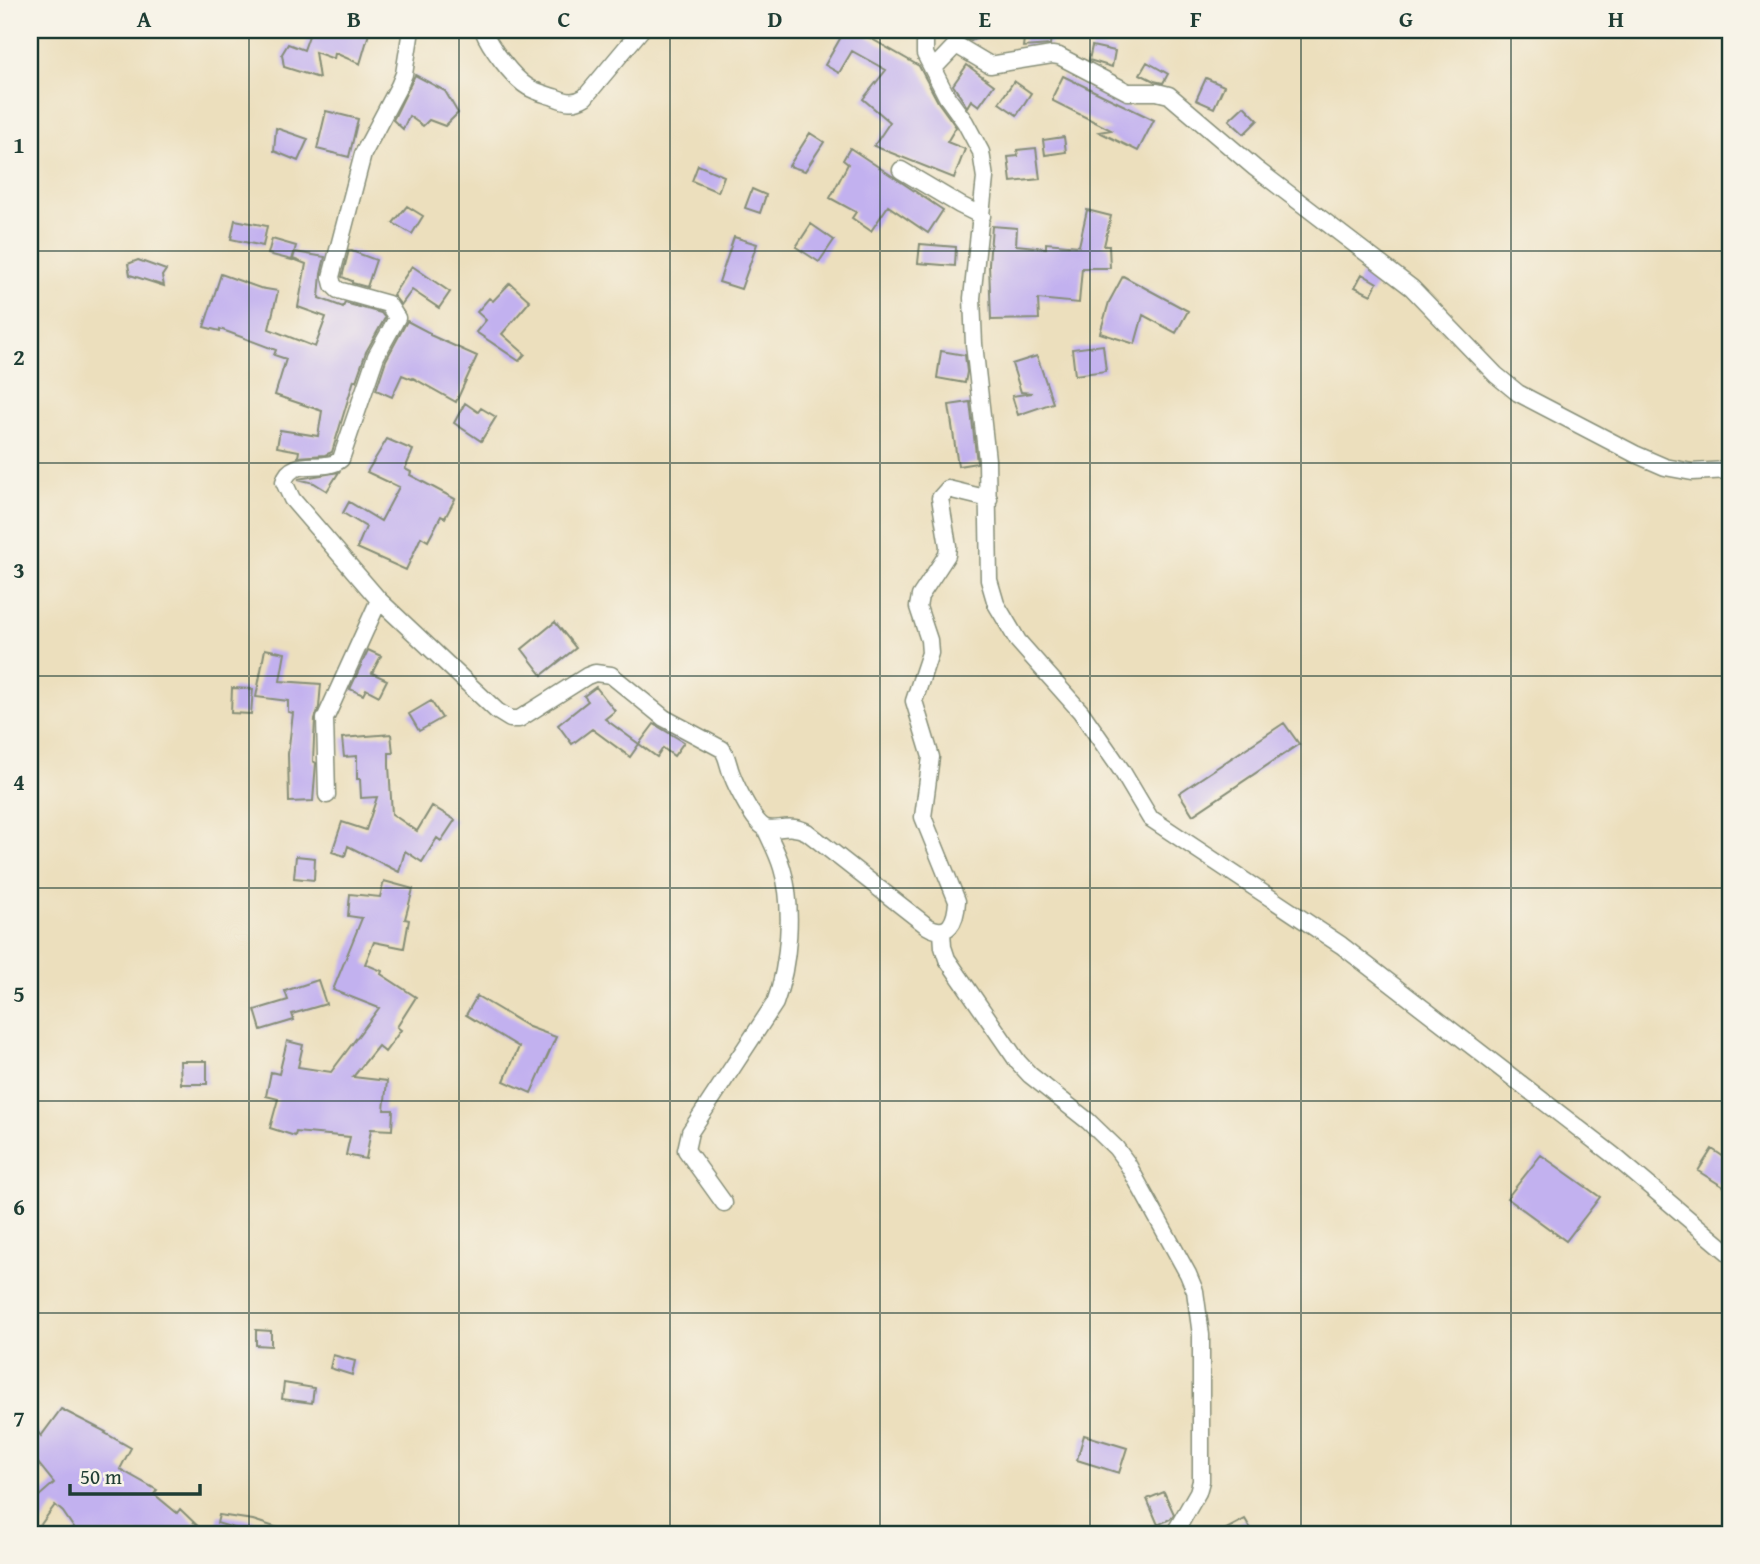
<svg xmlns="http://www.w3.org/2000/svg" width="1760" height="1564" font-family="'Gentium Book Plus',serif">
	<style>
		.building { fill: #c2b1ef }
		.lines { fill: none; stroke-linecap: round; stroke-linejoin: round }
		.street-casing { stroke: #868e78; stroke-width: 19 }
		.street { stroke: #fff; stroke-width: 16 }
		.grid { fill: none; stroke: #1f3d34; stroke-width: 2; stroke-opacity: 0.55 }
		.neatline { fill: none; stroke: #1f3d34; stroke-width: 2.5 }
		.grid-label { font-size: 23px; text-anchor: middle; font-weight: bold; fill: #1f3d34 }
	</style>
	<rect width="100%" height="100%" fill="#f7f3e8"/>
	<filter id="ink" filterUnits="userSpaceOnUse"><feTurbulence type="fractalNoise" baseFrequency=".0143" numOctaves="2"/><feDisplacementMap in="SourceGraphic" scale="14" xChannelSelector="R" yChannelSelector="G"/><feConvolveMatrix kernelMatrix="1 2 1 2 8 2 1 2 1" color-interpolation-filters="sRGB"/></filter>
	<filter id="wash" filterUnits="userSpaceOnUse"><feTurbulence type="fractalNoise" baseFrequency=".00686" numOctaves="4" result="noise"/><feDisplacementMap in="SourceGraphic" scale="28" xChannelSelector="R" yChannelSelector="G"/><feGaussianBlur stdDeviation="1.57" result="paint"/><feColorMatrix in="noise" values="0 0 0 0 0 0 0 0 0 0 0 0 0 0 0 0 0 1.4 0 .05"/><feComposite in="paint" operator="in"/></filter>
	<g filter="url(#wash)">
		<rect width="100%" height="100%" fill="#ecdfbd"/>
		<g id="blocks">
			<path class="building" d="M311,30H370L360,64L335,53L334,59L315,52L319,78L284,67L282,54L288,44L304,50Z
				M845,30H856L919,66L938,102L956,127L947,142L965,149L954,178L874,146L890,122L863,99L886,70L852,51L839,73L825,65Z
				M950,30H994L971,41L956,36Z
				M1025,31L1051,35L1050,45L1023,47Z
				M1092,46L1115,51L1112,67L1089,60Z
				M1147,62L1168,74L1163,83L1154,81L1140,74Z
				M967,65L994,85L979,106L971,100L967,107L953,85Z
				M415,75L445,91L458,113L445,126L429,120L423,126L409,116L403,129L393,120Z
				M1063,76L1154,120L1138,151L1099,132L1111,130L1053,101V96Z
				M1206,78L1224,86L1214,108L1196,100Z
				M1014,81L1031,93L1017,115L999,103Z
				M1244,106L1258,120L1244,134L1229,120Z
				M326,111L358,119L349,157L317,149Z
				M276,128L308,139L298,161L274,151Z
				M810,133L824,142L805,171L789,166Z
				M1064,137L1066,152L1045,155L1043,140Z
				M850,148L943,210L928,233L888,206L871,231L852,218L856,212L830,198L848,164L843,160Z
				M1036,148L1040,179L1011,182L1008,157L1018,156L1017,150Z
				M698,165L724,176L718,192L692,181Z
				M752,189L766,195L760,213L745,208Z
				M407,206L423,216L412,234L393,223Z
				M1087,210L1111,216L1104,246H1109L1110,268H1082L1079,303L1038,299L1039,319L991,320L989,264L992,226L1017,228L1016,245L1046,248V243L1079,246Z
				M235,220L267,226L263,246L231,239Z
				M811,224L834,240L819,262L796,247Z
				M734,237L757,244L741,289L719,282Z
				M272,239L296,246L292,260L268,254Z
				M920,244L956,247L955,266L918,263Z
				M349,250L376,260L367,287L352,283V281L342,277Z
				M295,252L325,257L321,274L319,298L343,307L345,303L381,313L385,318L366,352L356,381L354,380L332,452L325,455L298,457L299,451L277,447L280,430L318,436L322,411L275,395L286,359L274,355L276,350L220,329V331L204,327L221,274L260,288L278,291L269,329L315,347L326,317L298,307L306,264L293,259Z
				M138,260L166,270L162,276L164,286L130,275L128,264Z
				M412,266L450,292L439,308L412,290L401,305L393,295Z
				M1362,274L1377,283L1371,295L1355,287Z
				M1123,276L1188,311L1176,333L1143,315L1135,344L1100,333L1109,302Z
				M510,283L530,301L502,334L525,354L519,361L476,332L486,320L477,312L489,298L493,301Z
				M407,321L430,333V335L477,356L456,402L413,378L412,379L402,375L392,397L376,390L386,360Z
				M1103,345L1106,371L1075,375L1072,349Z
				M941,351L965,355L967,372L965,383L937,378Z
				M1037,356L1053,403L1018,415L1012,396L1032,393L1021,392L1012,364Z
				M970,402L977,463L958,466L949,405Z
				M465,403L478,412L481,408L496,417L481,441L454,423Z
				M387,439L413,450L405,469L411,472L410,475L455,499L445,518L441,516L428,541L421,537L406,570L357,548L366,527L343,513L349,502L381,521L399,487L367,472Z
				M339,472L327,491L314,483L298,479Z
				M555,622L576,648L542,675L522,649Z
				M265,649L285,653L280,681L321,684L319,707L315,719L313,761L316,763L313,801L289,802L288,754L293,713L288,712V701L256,697Z
				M368,650L381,656L372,673L387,680L379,696L366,689L363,695L350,689Z
				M596,687L615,711L605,719L639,744L630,757L592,729L572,744L558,725L588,701L584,696Z
				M232,688L253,689L251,714L231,713Z
				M431,701L442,718L419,731L409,714Z
				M1284,723L1299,744L1193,815L1179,793Z
				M654,724L684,742L674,756L663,748L657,757L639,744Z
				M391,734L393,753H389V766L392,814L417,831L432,806L455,820L441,841L437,838L422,862L405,851L399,872L348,846L345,856L332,852L342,822L366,830L377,797L361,798L360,779H357V756L344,757L342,738Z
				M296,856L315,858L314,880L294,878Z
				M384,881L413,889L405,919L409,920L404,948L374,942L365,964L382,971L381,974L416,997L397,1027L401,1030L385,1052L378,1046L353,1077L387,1081L384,1110H393L392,1130L371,1129L366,1159L346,1155L350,1137L296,1132L295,1136L270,1128L278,1099L266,1096L271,1072L279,1074L287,1041L303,1045L298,1067L331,1072L379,1008L333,990L362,918L348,916L350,894L380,897Z
				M318,980L326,1004L292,1014L294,1020L261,1030L255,1010L288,1000L285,991Z
				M477,996L529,1027L556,1037L531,1093L504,1081L519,1047L466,1015Z
				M180,1061H207V1084H181Z
				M1712,1149L1730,1161V1191L1698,1171Z
				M1541,1155L1600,1197L1566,1241L1507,1198Z
				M256,1330L271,1331V1346L256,1345Z
				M333,1355L355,1361L352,1375L330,1368Z
				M284,1383L314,1388L312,1403L282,1399Z
				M61,1409L106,1432L105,1433L131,1448L120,1469L157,1490L154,1494L177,1513L180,1509L206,1534H78L63,1512L55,1505L34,1534H30V1504L54,1483L30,1453V1422L41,1436Z
				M1084,1435L1127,1448L1119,1473L1077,1460Z
				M1164,1492L1174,1514L1170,1519L1158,1525L1147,1499Z
				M219,1515L253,1520L287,1531L286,1534H254L217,1523Z
				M1245,1519L1254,1534H1217Z"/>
		</g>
	</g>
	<g filter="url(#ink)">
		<use href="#blocks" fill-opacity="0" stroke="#868e78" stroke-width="2"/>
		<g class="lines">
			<g class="street-casing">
				<path id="street" d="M411,30L404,74L399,86L363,154L331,277L333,285L338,290L388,304L397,318L376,356L341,459C325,474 291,455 284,482L292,499L379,600L497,711L510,719H519L587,676L595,673L611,675L664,718L722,749C728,757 728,766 732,775C736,786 754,822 764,827C774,833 788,822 807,832L927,926C949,939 956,921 957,901L923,817L931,757L914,701L930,653L929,640L918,607L920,596L947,555L948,546L940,498L948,489L989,499
					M483,30C489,46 513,78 528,87C536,92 545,94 554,97C566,102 574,104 585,97L641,30
					M925,30V54L947,97L965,122L981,152L985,178L972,298L974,344L987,460L989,580L996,604L1018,641L1081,712L1122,771L1150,818L1341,945L1613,1155L1730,1254
					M934,68L954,47L958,46L990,65L1052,55L1059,56L1128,92H1157L1169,95L1255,168L1412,288L1496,375L1518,393L1635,454L1665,467L1692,472L1730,470
					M901,170L960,205L982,216
					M327,795L325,719L379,600
					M942,932L943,947L947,959L1018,1062L1030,1075L1088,1121L1116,1148L1127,1163L1188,1274L1195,1291L1201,1335V1481L1198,1492L1174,1534
					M724,1203L686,1150L690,1132L775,1003C789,966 794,906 782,868C778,854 771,841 765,828"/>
			</g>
			<use href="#street" class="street"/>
		</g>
	</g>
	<path class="grid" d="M249,30V1534M459,30V1534M670,30V1534M880,30V1534M1090,30V1534M1301,30V1534M1511,30V1534M30,251H1730M30,463H1730M30,676H1730M30,888H1730M30,1101H1730M30,1313H1730"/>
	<rect width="1760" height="1564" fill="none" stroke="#f7f3e8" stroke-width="77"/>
	<path d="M70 1484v10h130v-10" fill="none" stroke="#1f3d34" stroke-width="3.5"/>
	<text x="80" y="1484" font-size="21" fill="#1f3d34" stroke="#f7f3e8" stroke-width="5" paint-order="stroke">50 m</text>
	<rect x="38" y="38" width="1684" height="1488" class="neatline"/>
	<g class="grid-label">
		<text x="144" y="27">A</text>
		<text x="354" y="27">B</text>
		<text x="564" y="27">C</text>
		<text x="775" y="27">D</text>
		<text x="985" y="27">E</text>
		<text x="1196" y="27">F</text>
		<text x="1406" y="27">G</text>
		<text x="1616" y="27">H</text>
		<text x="19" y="153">1</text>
		<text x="19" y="365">2</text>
		<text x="19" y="578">3</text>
		<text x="19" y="790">4</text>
		<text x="19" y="1002">5</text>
		<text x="19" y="1215">6</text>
		<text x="19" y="1427">7</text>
	</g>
</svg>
